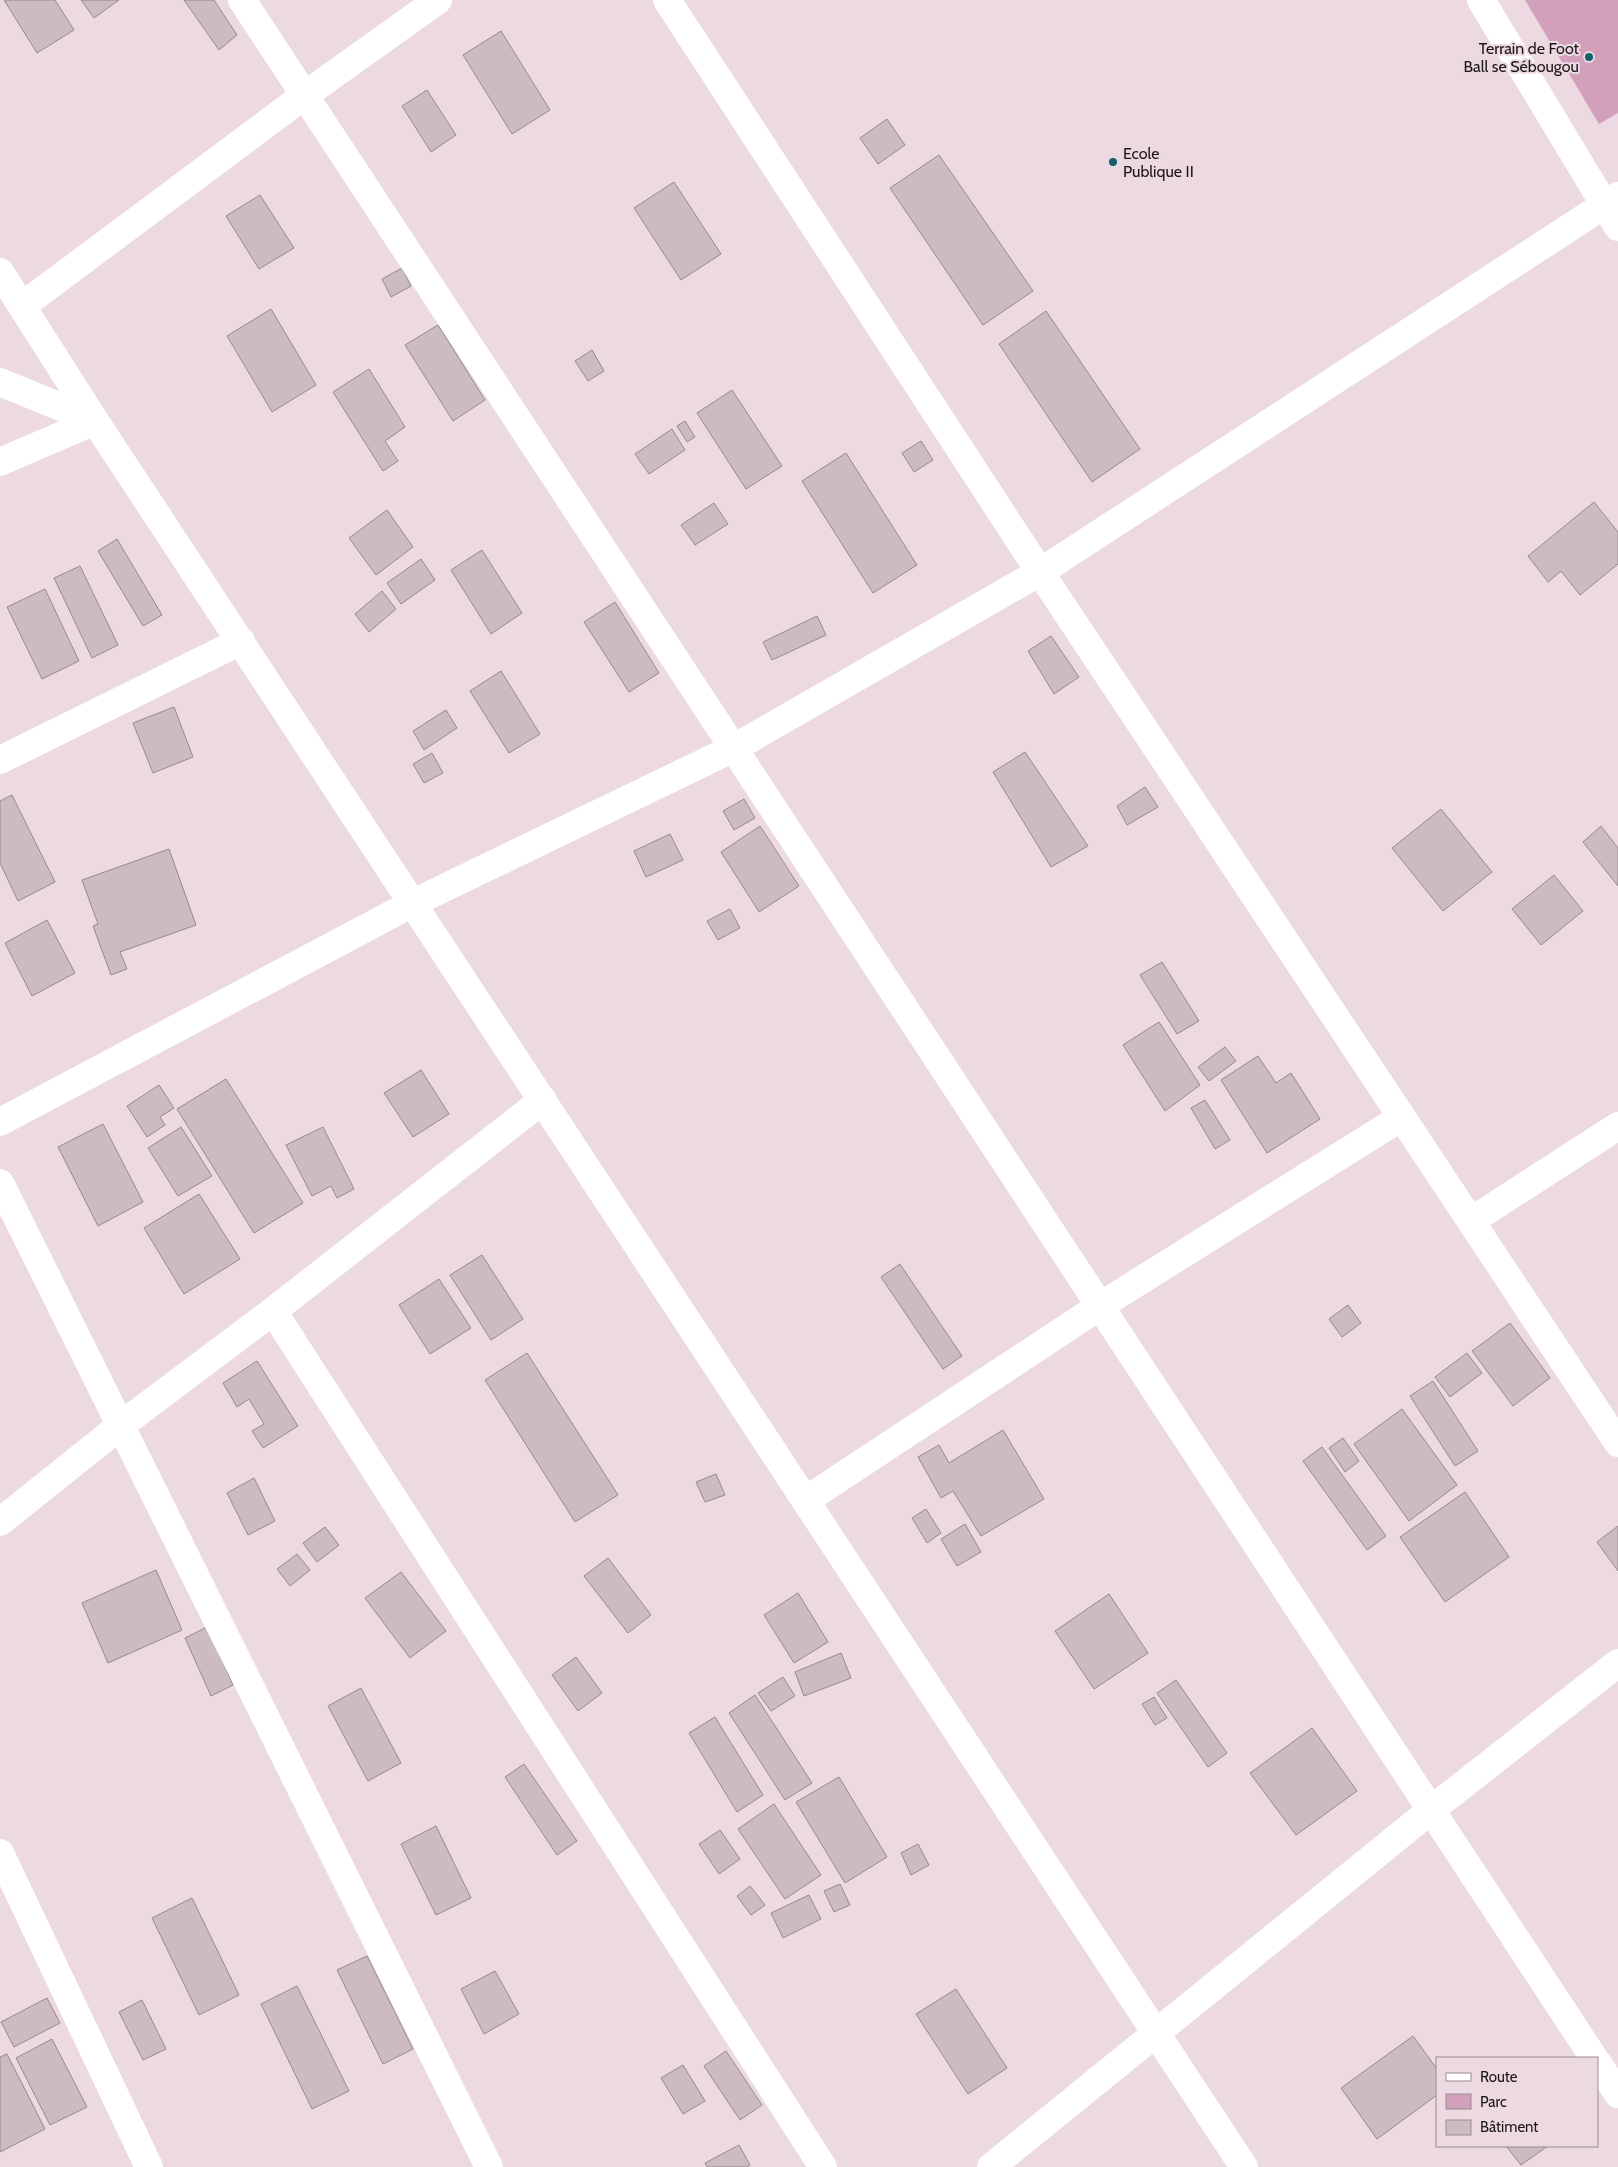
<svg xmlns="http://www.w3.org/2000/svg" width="1618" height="2167" font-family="Cabin,sans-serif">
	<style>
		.green { fill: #d2a0ba }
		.building { fill: #cdbbc4; stroke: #998890 }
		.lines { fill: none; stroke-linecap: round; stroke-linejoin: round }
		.street { stroke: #fff; stroke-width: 28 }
		.poi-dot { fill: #13616b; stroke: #ecd9e2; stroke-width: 2 }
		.labels { text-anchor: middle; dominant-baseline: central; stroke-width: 4; stroke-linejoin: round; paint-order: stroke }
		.poi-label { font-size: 16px; fill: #1c1619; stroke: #ecd9e2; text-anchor: end }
	</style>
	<rect width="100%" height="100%" fill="#ecd9e2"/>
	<path class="green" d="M1525,0H1618V113L1599,124Z"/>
	<path class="building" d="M4,0H55L74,30L37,53Z
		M81,0H119L94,18Z
		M184,0H214L237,35L219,50Z
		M501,31L550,110L512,134L463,55Z
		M427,90L456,135L431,152L402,106Z
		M887,119L905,145L878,164L860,138Z
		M939,155L1033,291L983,325L890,188Z
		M674,182L721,254L681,280L634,208Z
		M260,195L294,248L259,269L226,216Z
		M402,268L411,286L391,297L382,279Z
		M271,309L316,385L272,412L227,336Z
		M1046,311L1140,449L1092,482L999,344Z
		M438,325L485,400L453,421L405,345Z
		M592,350L604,371L588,381L575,361Z
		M369,369L405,427L385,441L398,461L383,471L333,392Z
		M732,390L782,466L746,489L697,413Z
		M685,421L695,437L687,442L677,426Z
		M672,429L685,450L649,474L635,454Z
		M921,441L933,460L914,472L902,453Z
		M846,453L917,565L873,593L802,481Z
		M1594,502L1618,532V564L1580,595L1561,571L1548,582L1528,556Z
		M714,503L728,524L695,545L681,525Z
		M387,510L413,547L376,575L349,538Z
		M117,539L162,615L143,626L98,551Z
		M482,550L522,613L491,634L451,570Z
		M421,559L435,580L401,604L387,583Z
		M80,566L118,645L92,658L54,578Z
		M45,589L79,661L42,679L7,607Z
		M382,591L396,609L369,632L355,614Z
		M615,602L659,673L629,692L584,622Z
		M817,616L826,635L772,660L763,642Z
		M1051,636L1079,677L1054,694L1028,651Z
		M501,671L540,734L509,753L470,691Z
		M174,707L193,757L153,773L133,723Z
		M446,710L457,728L424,750L413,731Z
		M1025,752L1088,846L1051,867L993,772Z
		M432,753L443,773L424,783L413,764Z
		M1145,787L1158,807L1127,825L1117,806Z
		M12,795L55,882L18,901L0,863V801Z
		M744,799L755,818L734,830L723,811Z
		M1441,809L1492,872L1443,911L1392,848Z
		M760,826L799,886L759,912L721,852Z
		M1601,826L1618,848V886L1583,842Z
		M670,834L683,860L646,877L634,851Z
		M169,849L196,925L120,952L127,969L111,975L93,926L98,924L82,880Z
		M1554,875L1583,911L1541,945L1512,909Z
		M730,909L740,928L718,940L707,921Z
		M47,920L75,973L32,996L5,943Z
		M1162,962L1199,1021L1177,1034L1140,975Z
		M1159,1022L1200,1085L1165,1111L1123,1045Z
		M1225,1047L1236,1061L1209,1081L1198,1067Z
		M1258,1056L1276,1083L1291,1073L1320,1119L1267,1153L1221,1080Z
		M421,1070L449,1114L413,1137L384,1093Z
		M226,1079L303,1203L254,1233L177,1109Z
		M159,1085L174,1108L160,1117L165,1125L147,1137L127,1106Z
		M1205,1100L1230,1140L1215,1149L1191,1108Z
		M103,1124L143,1202L98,1226L58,1147Z
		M181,1127L212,1176L178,1196L148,1148Z
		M323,1127L354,1189L337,1198L331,1186L312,1196L286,1145Z
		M199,1194L240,1259L184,1294L144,1228Z
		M482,1255L523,1319L491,1340L450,1275Z
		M900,1264L962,1356L943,1369L881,1277Z
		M439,1279L471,1328L430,1354L399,1305Z
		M1348,1305L1361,1323L1342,1337L1329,1319Z
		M1510,1323L1550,1378L1513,1406L1472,1351Z
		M527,1353L618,1495L575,1522L485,1380Z
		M1467,1353L1482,1373L1450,1397L1435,1377Z
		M257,1361L298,1426L263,1448L252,1431L264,1424L249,1399L237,1407L223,1383Z
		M1433,1381L1478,1451L1455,1466L1410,1396Z
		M1402,1409L1457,1485L1409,1521L1354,1444Z
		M1003,1430L1044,1499L981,1536L953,1491L941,1498L918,1457L939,1445L949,1463Z
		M1343,1438L1359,1461L1345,1472L1329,1448Z
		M1322,1447L1386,1536L1367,1550L1303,1461Z
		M716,1474L725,1495L705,1502L696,1482Z
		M254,1478L275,1521L248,1535L227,1493Z
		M1465,1492L1509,1557L1445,1602L1400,1537Z
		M926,1509L941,1533L927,1543L912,1518Z
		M965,1524L981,1552L957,1566L941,1539Z
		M1618,1526V1571L1597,1542Z
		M325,1527L339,1545L317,1562L303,1543Z
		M297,1554L310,1570L290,1586L277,1569Z
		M608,1558L651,1615L628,1633L584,1576Z
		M156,1570L182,1630L108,1663L82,1603Z
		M401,1572L446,1631L410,1658L365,1598Z
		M798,1593L828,1642L794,1663L764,1615Z
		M1109,1594L1148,1653L1094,1689L1055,1631Z
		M207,1627L233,1685L211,1696L185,1638Z
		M841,1653L851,1678L804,1696L795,1672Z
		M576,1657L602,1693L578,1711L552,1675Z
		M783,1677L795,1696L771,1711L758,1693Z
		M1176,1680L1227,1753L1208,1767L1157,1693Z
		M361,1688L401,1763L368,1781L328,1706Z
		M755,1695L812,1783L785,1800L729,1713Z
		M1154,1697L1167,1718L1155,1725L1142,1704Z
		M715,1717L763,1795L737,1812L689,1733Z
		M1312,1728L1357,1791L1296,1835L1250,1773Z
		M524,1764L577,1841L557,1855L505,1777Z
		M839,1777L887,1857L845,1883L796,1802Z
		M774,1804L821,1875L785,1899L738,1829Z
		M436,1826L471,1898L436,1915L401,1844Z
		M720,1830L740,1859L719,1874L699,1844Z
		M918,1844L929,1865L911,1875L901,1853Z
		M840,1884L850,1905L834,1912L824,1891Z
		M750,1886L765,1905L751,1915L737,1896Z
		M809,1895L821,1919L783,1938L771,1913Z
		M192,1898L239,1995L199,2015L152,1918Z
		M367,1956L413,2049L383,2064L337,1970Z
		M495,1971L519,2014L484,2034L461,1989Z
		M297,1986L349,2091L312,2109L261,2004Z
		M956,1989L1007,2068L968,2094L916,2014Z
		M47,1998L60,2023L14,2047L1,2022Z
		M142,2000L166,2049L143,2060L119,2012Z
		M1413,2036L1437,2069V2095L1377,2139L1341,2088Z
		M52,2039L87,2107L50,2125L16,2058Z
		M726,2051L762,2105L740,2120L704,2066Z
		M7,2054L45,2129L0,2152V2057Z
		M683,2065L705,2101L683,2114L661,2078Z
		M739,2145L750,2165L747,2167H707L705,2163Z
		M1506,2146H1548L1521,2165Z"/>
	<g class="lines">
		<path class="street" d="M242,0L1594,2058
			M667,0L1040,572L1618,1443
			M1481,0L1618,227
			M0,272L95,421L1244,2167
			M22,306L305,95L438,0
			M0,382L95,421
			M0,462L95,421
			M0,760L241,641
			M0,1122L413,903L734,748L1040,572L1618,196
			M0,1183L489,2167
			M1471,1221L1618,1126
			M273,1311L823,2167
			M806,1500L1100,1306L1402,1117
			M0,1522L120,1426L273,1311L543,1100
			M0,1853L149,2167
			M1597,2062L1618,2094
			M991,2167L1431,1810L1618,1663"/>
	</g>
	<g class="poi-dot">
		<circle cx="1589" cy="57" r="5"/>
		<circle cx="1113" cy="162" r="5"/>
	</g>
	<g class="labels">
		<g class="poi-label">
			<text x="1579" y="48">Terrain de Foot<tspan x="1579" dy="18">Ball se Sébougou</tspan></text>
			<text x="1123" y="153" text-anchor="start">Ecole<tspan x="1123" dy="18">Publique II</tspan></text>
		</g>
	</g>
	<rect x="1436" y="2057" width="162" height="90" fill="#ecd9e2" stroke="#998b92"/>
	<rect x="1446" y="2073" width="25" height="8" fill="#ffffff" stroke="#998b92"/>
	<text x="1480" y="2082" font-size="15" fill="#1c1619">Route</text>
	<rect x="1446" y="2094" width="25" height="15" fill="#d2a0ba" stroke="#998b92"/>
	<text x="1480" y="2107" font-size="15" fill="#1c1619">Parc</text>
	<rect x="1446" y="2120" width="25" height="15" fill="#cdbbc4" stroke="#998b92"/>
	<text x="1480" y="2132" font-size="15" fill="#1c1619">Bâtiment</text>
</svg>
